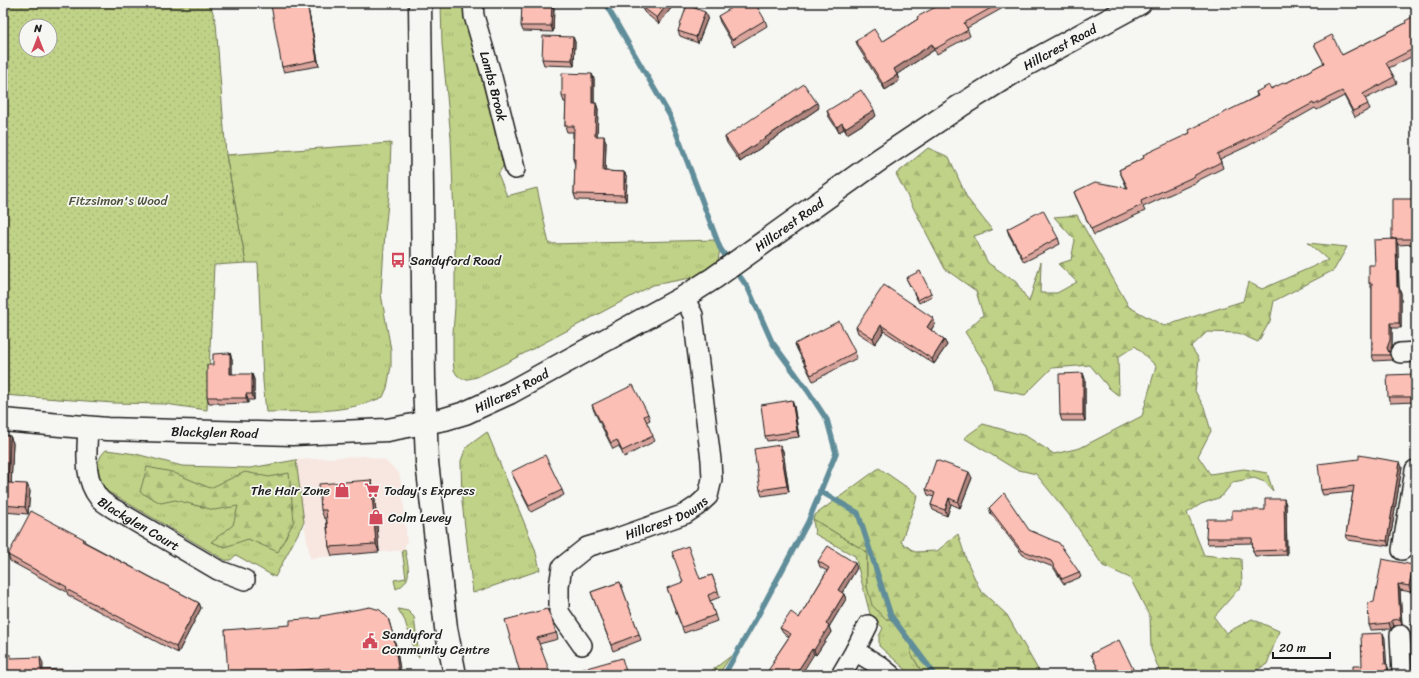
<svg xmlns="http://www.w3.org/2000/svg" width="1419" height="678" font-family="Sriracha,sans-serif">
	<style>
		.built { fill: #f8e6e0 }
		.grass { fill: url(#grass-tufts); stroke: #6e7752 }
		.forest { fill: url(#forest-firs); stroke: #6e7752 }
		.park { fill: url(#park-dots); stroke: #6e7752; fill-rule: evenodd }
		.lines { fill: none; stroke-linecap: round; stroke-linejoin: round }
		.stream { stroke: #608d9a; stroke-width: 5.5 }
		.street-casing { stroke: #1c1c1c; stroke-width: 22 }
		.secondary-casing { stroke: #1c1c1c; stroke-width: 25 }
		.street { stroke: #f6f6f2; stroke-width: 19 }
		.secondary { stroke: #f6f6f2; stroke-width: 22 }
		.wall { fill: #d8a49c; stroke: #1c1c1c }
		.shaded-wall { fill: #b0867f; stroke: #1c1c1c }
		.building { fill: #fbbfb5; stroke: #1c1c1c }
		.labels { text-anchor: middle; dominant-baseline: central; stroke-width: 3.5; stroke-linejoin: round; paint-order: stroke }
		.street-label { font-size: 13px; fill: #1c1c1c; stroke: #f6f6f2 }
		.park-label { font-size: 13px; fill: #4d533c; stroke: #f6f6f2 }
		.poi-label { font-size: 13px; fill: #1c1c1c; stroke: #f6f6f2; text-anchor: start }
	</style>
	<defs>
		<pattern id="grass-tufts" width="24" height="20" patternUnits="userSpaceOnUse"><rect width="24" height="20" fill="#c0d287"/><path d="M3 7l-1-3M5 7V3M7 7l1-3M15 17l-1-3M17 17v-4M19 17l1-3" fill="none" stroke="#a4b474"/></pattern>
		<pattern id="forest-firs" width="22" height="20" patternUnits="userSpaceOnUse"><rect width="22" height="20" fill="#c0d287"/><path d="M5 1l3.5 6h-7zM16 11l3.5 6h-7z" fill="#a4b474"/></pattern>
		<pattern id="park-dots" width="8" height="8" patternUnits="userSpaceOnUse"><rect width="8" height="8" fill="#c0d287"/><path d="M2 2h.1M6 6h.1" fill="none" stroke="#a4b474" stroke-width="1.8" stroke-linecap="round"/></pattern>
	</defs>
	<rect width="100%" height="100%" fill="#f6f6f2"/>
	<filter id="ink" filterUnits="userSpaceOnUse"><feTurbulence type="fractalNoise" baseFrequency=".025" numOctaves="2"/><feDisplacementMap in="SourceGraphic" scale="8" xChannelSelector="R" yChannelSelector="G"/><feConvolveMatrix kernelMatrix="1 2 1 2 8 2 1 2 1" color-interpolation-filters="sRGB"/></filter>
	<g filter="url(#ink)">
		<path class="built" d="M364,456L384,460L399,473L402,487L407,544H405V550L310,558L304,522L296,460Z"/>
		<path class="grass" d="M441,3H463L466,24L504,152C506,161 504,166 498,174L507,196L537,188L549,244L717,240L720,248L718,261L696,277L653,285L506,363L477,377L468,379H462L457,375L454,370L453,359V333L455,307V247L451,138L442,44Z
			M391,143L389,193L385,232L381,294L391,350V366L387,388L383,397C344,414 308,411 266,412L263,381L258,263H246L226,155Z
			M487,432L535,549L540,570L473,593L462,502L461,461L465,450L468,446Z
			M106,450L136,454L182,466L250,468L296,460L304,522L275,577L236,555C232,559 231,561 225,560L107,491C97,480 93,461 106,450Z
			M813,519L867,552V587L885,619H895L911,642V654L924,675H912L879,646V636L883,628L870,614L855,556L815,534Z
			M402,550H405C408,566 414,581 396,589L394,580L406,578Z
			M398,609L408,611L414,617L419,657C411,653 413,639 411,631H408L405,621Z"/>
		<path class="forest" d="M928,148L949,157L967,198L992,230L974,236L988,263L1016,282L1029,302L1041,262L1040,293H1057L1077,282L1058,264L1071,260L1075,240L1054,217L1077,215L1129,307L1164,326L1243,301L1248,282L1262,289L1328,260L1308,243L1347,247L1334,270L1274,301L1270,321L1258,342L1238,333L1207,332L1191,347L1199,359L1195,391L1204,407L1211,431L1198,456L1210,474L1244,469L1267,473L1273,491L1265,482L1254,478L1233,482L1221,497L1201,504L1187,513L1204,555L1241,559L1242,585L1214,617L1226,633L1252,619L1279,631L1267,664L1248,675H1161L1151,649L1150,617L1130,578L1103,566L1070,516L1036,474L1015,469L964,438L983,424L1026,436L1054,454L1080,448L1142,416L1156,366L1135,346L1118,357L1119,396L1109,388L1090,365L1052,368L1025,395L994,389L988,368L965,332L983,315L976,291L945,269L896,174Z
			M147,467L172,472L210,488L245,472L269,477L289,473L294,521L278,552L248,539L225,547L211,542L233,525L238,506L214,510L175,500L161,503L140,492Z
			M879,468L918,495L901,542L915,552L937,551L958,534L966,559L980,590L1007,615L1041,675H924L911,654V642L895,619H885L872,605L867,587V552L813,519L815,515Z
			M731,656L718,675H706Z"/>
		<path class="park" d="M3,3H210L216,23L226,155L246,263L214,265L207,410L165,404L114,403L3,395ZM26,26H50V50H26Z"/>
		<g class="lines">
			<path class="stream" d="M605,3L670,116L720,248L729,261
				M820,491L858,513L891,616L935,675
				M724,675L756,619L808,522L836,453L827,420L808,391L772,342L748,288L734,268"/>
			<g class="street-casing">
				<g id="street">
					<path id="s1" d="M473,3L474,16L492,77L515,169"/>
					<path d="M1400,353L1416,352"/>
					<path id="s2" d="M88,427C87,451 83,478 99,498C102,502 109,506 114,509L218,570L245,580"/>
					<path d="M1402,550L1415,470"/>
					<path d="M1400,635L1402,675"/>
					<path id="s3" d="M582,645L559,612V586L562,567L587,547L617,538L685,514L697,506L708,496L712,479L711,460L693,315L684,297"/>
					<path d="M855,651L868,625"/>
					<path d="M841,675L855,651L880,666L891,675"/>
				</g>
			</g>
			<g class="secondary-casing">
				<g id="secondary">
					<path d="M420,3L424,380L427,462L446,628L455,675"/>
					<path id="s4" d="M3,420L107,429L292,434L387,430L445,419L465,413L509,393L684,297L714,278L879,160L960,106L1022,67L1140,3"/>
				</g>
			</g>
			<use href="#street" class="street"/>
			<use href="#secondary" class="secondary"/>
		</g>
		<path class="wall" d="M279,3H307L319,66L284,72L282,67Z
			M644,3H675L659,24L644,12L641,6Z
			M943,3H1012L967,28L970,36L937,54L934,50L897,74L899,81L885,90L858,47L856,41L882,42Z
			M554,8L553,32L523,31L521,26Z
			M1416,15V57L1415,55L1389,68L1394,77L1397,83L1365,99L1370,109L1355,117L1344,96L1317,110L1315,108L1248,146L1220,159L1223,168L1197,181V182L1143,207L1145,211L1094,235L1076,197L1074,192L1127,188L1119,170L1144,158L1257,96L1256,92L1271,89L1286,83L1324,63L1317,50L1314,44L1342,55L1406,23Z
			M718,16L765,20L767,26L734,46L720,22Z
			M708,17L698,43L680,36L678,31Z
			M573,37L575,42L574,66L544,65L542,59Z
			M592,74L594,79V103H596L598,109L597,136L606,142L605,171L624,172L627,177L626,201L576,200L574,194L575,165L573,159V132H567L565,126L566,102H564L562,96Z
			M819,108L740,162L727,143L725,137Z
			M827,111L876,116L847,134L844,129L839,132L829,117Z
			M1416,199V244L1397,245L1399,287L1401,293V328H1392V346L1389,353L1392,360L1374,361L1372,355V289L1369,283L1375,265L1392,240V239Z
			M1007,229L1058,238L1060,244L1024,262L1009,235Z
			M906,278L931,293L932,296L919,303Z
			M933,318L935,324L931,330L944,340L947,345L934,364L884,331L875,344L858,333L856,327Z
			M795,344L855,352L857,358L813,381L797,349Z
			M230,353L232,359V374L254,379V400H248V403L219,404V403H209L207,397L213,365Z
			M1083,373L1085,379V421H1062L1060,415Z
			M1416,374V402L1390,403L1388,397Z
			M592,405L648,414L650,420L646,422L655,441L624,457L619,446L613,449L594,411Z
			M794,406L799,437L767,441L765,436Z
			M3,436H10L13,443L11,483L30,491L28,514L3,512Z
			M780,445L783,451L789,492L762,496L760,490Z
			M1402,467L1389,546L1348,540L1346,535L1353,492L1323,495L1321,490Z
			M511,472L562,490L564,495L531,512Z
			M972,478L960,508L951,504L947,516L933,510L931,505L934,497L928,495L926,489Z
			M371,480L374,488L379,552L332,556L329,547L326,518H324L321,510Z
			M1284,499L1286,505L1287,555L1255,556L1253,551V543L1208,544L1206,538L1232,519L1265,510Z
			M989,508L1079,572L1081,577L1064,584L1053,567L1023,555L991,514Z
			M84,539L85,542L199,603L201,608L178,653L68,595L67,592L10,561L8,555Z
			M818,561L857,568L842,593L844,594L846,599L829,627L831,632L816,655L814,654L773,663V661L789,637L783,633L780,628L799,618L827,571L820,567Z
			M1415,570L1411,592L1400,590L1402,625L1394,626L1391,629L1371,630L1369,625L1374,602Z
			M712,575L720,597L710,601L717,621L684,633L667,588L700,579Z
			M620,582L641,640L613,651L591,592Z
			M388,618L396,646L401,675H228Z
			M505,620L554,624L558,639L539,644Z
			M1416,623V663L1414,658Z
			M1091,654L1136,675H1101Z"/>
		<path class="shaded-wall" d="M307,3L319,66L317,60Z
			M552,3L554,8L553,32L551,26Z
			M668,3H675L659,24L657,18Z
			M761,3H769L762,7Z
			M705,12L708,17L698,43L696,37Z
			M573,37L575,42L574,66L572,60Z
			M932,44L934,50L896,75L894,69Z
			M592,74L594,79V108L592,103Z
			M897,75L899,81L885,90L883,84Z
			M596,103L598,109L597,142L595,136Z
			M817,103L819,108L740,162L738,156Z
			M874,110L876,116L847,134L845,128Z
			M842,123L844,129L839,132L837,127Z
			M604,136L606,142L605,177L603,171Z
			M624,172L627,177L626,201L624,195Z
			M1396,239L1398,245L1399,287L1401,293V328L1399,323Z
			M933,318L935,324L929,333L927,327Z
			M1390,323L1392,328V346L1389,353L1387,348Z
			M881,325L884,331L875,344L873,338Z
			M944,340L947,345L934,364L932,359Z
			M230,353L232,359V379L230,374Z
			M1083,373L1085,379V421L1083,415Z
			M252,374L254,379V400L252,394Z
			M246,394L248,400V403L246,398Z
			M792,400L794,406L799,437L797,431Z
			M10,436L13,443L11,489L8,483Z
			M780,445L783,451L789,492L787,486Z
			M1400,462L1402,467L1389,546L1387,541Z
			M969,472L972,478L960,508L958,502Z
			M371,480L374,488L379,552L376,544Z
			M27,484L30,491L28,514L25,507Z
			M949,498L951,504L947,516L945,510Z
			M1284,499L1286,505L1287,555L1285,550Z
			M855,563L857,568L840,596L838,590Z
			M1413,565L1415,570L1411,592L1409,586Z
			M1398,584L1400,590L1402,625L1400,619Z
			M844,594L846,599L829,627L831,632L816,655L814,650L826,624Z
			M199,603L201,608L178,653L176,647Z
			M388,618L396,646L401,675H399Z
			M1392,620L1394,626L1391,629L1389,623Z
			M1383,633L1385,638L1387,670L1385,664Z
			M812,649L814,654L801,675H795Z
			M40,657L43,663V675L41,670Z
			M1387,664L1389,670V675H1388Z"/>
		<path class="building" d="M279,3H307L317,60L282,67L271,5Z
			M522,3H552L551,26H521Z
			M644,3H668L657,18L641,6Z
			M740,3H755L765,20L732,40L718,16Z
			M943,3H1000L964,23L968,30L935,49L932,44L894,69L897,75L883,84L856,41L874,29L882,42L918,19L917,17Z
			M687,5L705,12L696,37L678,31Z
			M1416,15V55L1413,49L1386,63L1394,77L1363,94L1368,104L1353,111L1342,91L1314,105L1313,103L1246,140L1217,154L1221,162L1195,175V176L1141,201L1142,205L1091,229L1074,192L1095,182L1128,188L1119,170L1144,158L1143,155L1190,133L1189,130L1258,96L1256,92L1269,85L1271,89L1285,82L1286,83L1324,63L1314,44L1332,35L1342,55L1406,23L1405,21Z
			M543,36L573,37L572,60L542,59Z
			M562,73L592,74V103H596L595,136H604L603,171L624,172V195L574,194L575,159H573L574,126H565L566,96H562Z
			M804,84L817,103L738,156L725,137Z
			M861,90L874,110L845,128L842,123L837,127L827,111Z
			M1392,199H1416V239H1392Z
			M1043,210L1058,238L1022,257L1007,229Z
			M1396,239L1397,287H1399V323H1390V340L1387,348L1390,355H1372V283H1369V265H1375L1374,240Z
			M920,271L931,293L918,300L906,278Z
			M884,285L933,318L927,327L944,340L932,359L881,325L873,338L856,327Z
			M839,321L855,352L811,375L795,344Z
			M230,353V374H252V394H246V398H217V397H207V365H213V354Z
			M1083,373V415H1060L1059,374Z
			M1416,374V397H1388L1387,375Z
			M633,385L648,414L644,416L653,436L622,451L617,440L611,443L592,405Z
			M792,400L797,431L765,436L761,405Z
			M3,436H10L8,483L27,484L25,507L3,505Z
			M780,445L787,486L760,490L754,449Z
			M545,455L562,490L529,506L511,472Z
			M1359,455L1400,462L1387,541L1346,535L1354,486L1321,490L1318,464L1359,459Z
			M936,460L969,472L958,502L949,498L945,510L931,505L935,493L926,489Z
			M371,480L376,544L329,547L326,510H321L319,484Z
			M1004,493L1029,530L1059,543L1079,572L1062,579L1051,561L1021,550L989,508Z
			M1265,499H1284L1285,550L1253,551L1252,538H1206L1207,519H1232V510H1265Z
			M31,511L84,539L82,541L199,603L176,647L66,589L67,587L8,555Z
			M688,546L700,579L712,575L718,591L708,595L715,615L682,627L667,588L683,582L672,552Z
			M828,546L855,563L838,590L844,594L826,624L829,626L814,650L812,649L795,675H765L774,662L773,661L791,634L780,628L791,612L799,618L829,568L818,561Z
			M1382,559L1413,565L1409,586L1398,584L1400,619L1392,620L1389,623L1369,625L1368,603L1374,602Z
			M620,582L639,634L611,645L591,592Z
			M370,607L380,610L388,618L394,638L399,675H366L365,670L352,675H346L344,674L338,675H331L330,668L284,671L285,675H228L225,630L290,625V620L321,618V616Z
			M547,609L552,619L556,633L537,638L551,675H521L518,666L505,620Z
			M1416,623V657L1414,658L1411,624Z
			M1383,633L1385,664H1387L1388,675H1353V666H1362L1361,634Z
			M1119,640L1136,675H1101L1091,654Z
			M3,655H11V658L40,657L41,670L63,669V675H3Z
			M622,658L627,675H562Z"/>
	</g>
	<defs>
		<g id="bus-bare" transform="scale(1.2)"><path d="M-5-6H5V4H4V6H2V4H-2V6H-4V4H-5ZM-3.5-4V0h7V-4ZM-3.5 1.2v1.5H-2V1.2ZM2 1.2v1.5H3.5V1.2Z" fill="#d1495b" stroke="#f6f6f2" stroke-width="2.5" paint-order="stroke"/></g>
		<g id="shop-bare" transform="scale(1.2)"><path d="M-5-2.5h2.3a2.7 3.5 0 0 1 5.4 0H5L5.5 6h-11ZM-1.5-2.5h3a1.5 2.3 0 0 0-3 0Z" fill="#d1495b" stroke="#f6f6f2" stroke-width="2.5" paint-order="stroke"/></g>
		<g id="supermarket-bare" transform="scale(1.2)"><path d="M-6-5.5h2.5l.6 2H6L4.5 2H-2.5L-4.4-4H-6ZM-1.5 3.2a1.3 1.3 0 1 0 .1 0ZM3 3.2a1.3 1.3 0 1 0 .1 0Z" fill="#d1495b" stroke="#f6f6f2" stroke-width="2.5" paint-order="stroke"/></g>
		<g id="civic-bare" transform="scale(1.2)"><path d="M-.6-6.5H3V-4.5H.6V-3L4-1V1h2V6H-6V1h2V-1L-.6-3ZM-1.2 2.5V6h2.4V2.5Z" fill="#d1495b" stroke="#f6f6f2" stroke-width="2.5" paint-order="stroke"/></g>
	</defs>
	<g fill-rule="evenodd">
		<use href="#bus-bare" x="398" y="260"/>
		<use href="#shop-bare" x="342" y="490"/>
		<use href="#supermarket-bare" x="372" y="490"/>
		<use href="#shop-bare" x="376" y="517"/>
		<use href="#civic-bare" x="370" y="641"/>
	</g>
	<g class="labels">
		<g class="street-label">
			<text stroke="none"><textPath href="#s4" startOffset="1164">Hillcrest Road</textPath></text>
			<text stroke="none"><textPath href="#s1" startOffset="86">Lambs Brook</textPath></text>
			<text stroke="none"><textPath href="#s4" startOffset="840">Hillcrest Road</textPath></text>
			<text stroke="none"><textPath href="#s4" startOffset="516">Hillcrest Road</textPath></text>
			<text stroke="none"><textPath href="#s4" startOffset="212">Blackglen Road</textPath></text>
			<text stroke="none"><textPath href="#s3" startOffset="202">Hillcrest Downs</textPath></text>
			<text stroke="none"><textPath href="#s2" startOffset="121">Blackglen Court</textPath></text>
		</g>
		<g class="park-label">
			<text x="118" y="200">Fitzsimon's Wood</text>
		</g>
		<g class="poi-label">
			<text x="410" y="260">Sandyford Road</text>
			<text x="330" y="490" text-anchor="end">The Hair Zone</text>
			<text x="384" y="490">Today's Express</text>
			<text x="388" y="517">Colm Levey</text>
			<text x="382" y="634">Sandyford<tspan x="382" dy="15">Community Centre</tspan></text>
		</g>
	</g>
	<rect width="1419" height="678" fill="none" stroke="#f6f6f2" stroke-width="16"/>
	<rect x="8" y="8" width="1403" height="662" fill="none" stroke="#1c1c1c" stroke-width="1.5" filter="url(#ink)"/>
	<g transform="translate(38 38)"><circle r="19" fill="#f6f6f2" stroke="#9f9f9c"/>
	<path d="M0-3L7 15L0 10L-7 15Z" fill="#d1495b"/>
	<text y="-6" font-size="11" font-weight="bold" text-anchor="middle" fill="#1c1c1c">N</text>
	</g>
	<path d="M1273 652v6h57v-6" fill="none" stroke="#1c1c1c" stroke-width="2"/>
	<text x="1279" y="652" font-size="12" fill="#1c1c1c" stroke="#f6f6f2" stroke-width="3" paint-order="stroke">20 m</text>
</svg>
